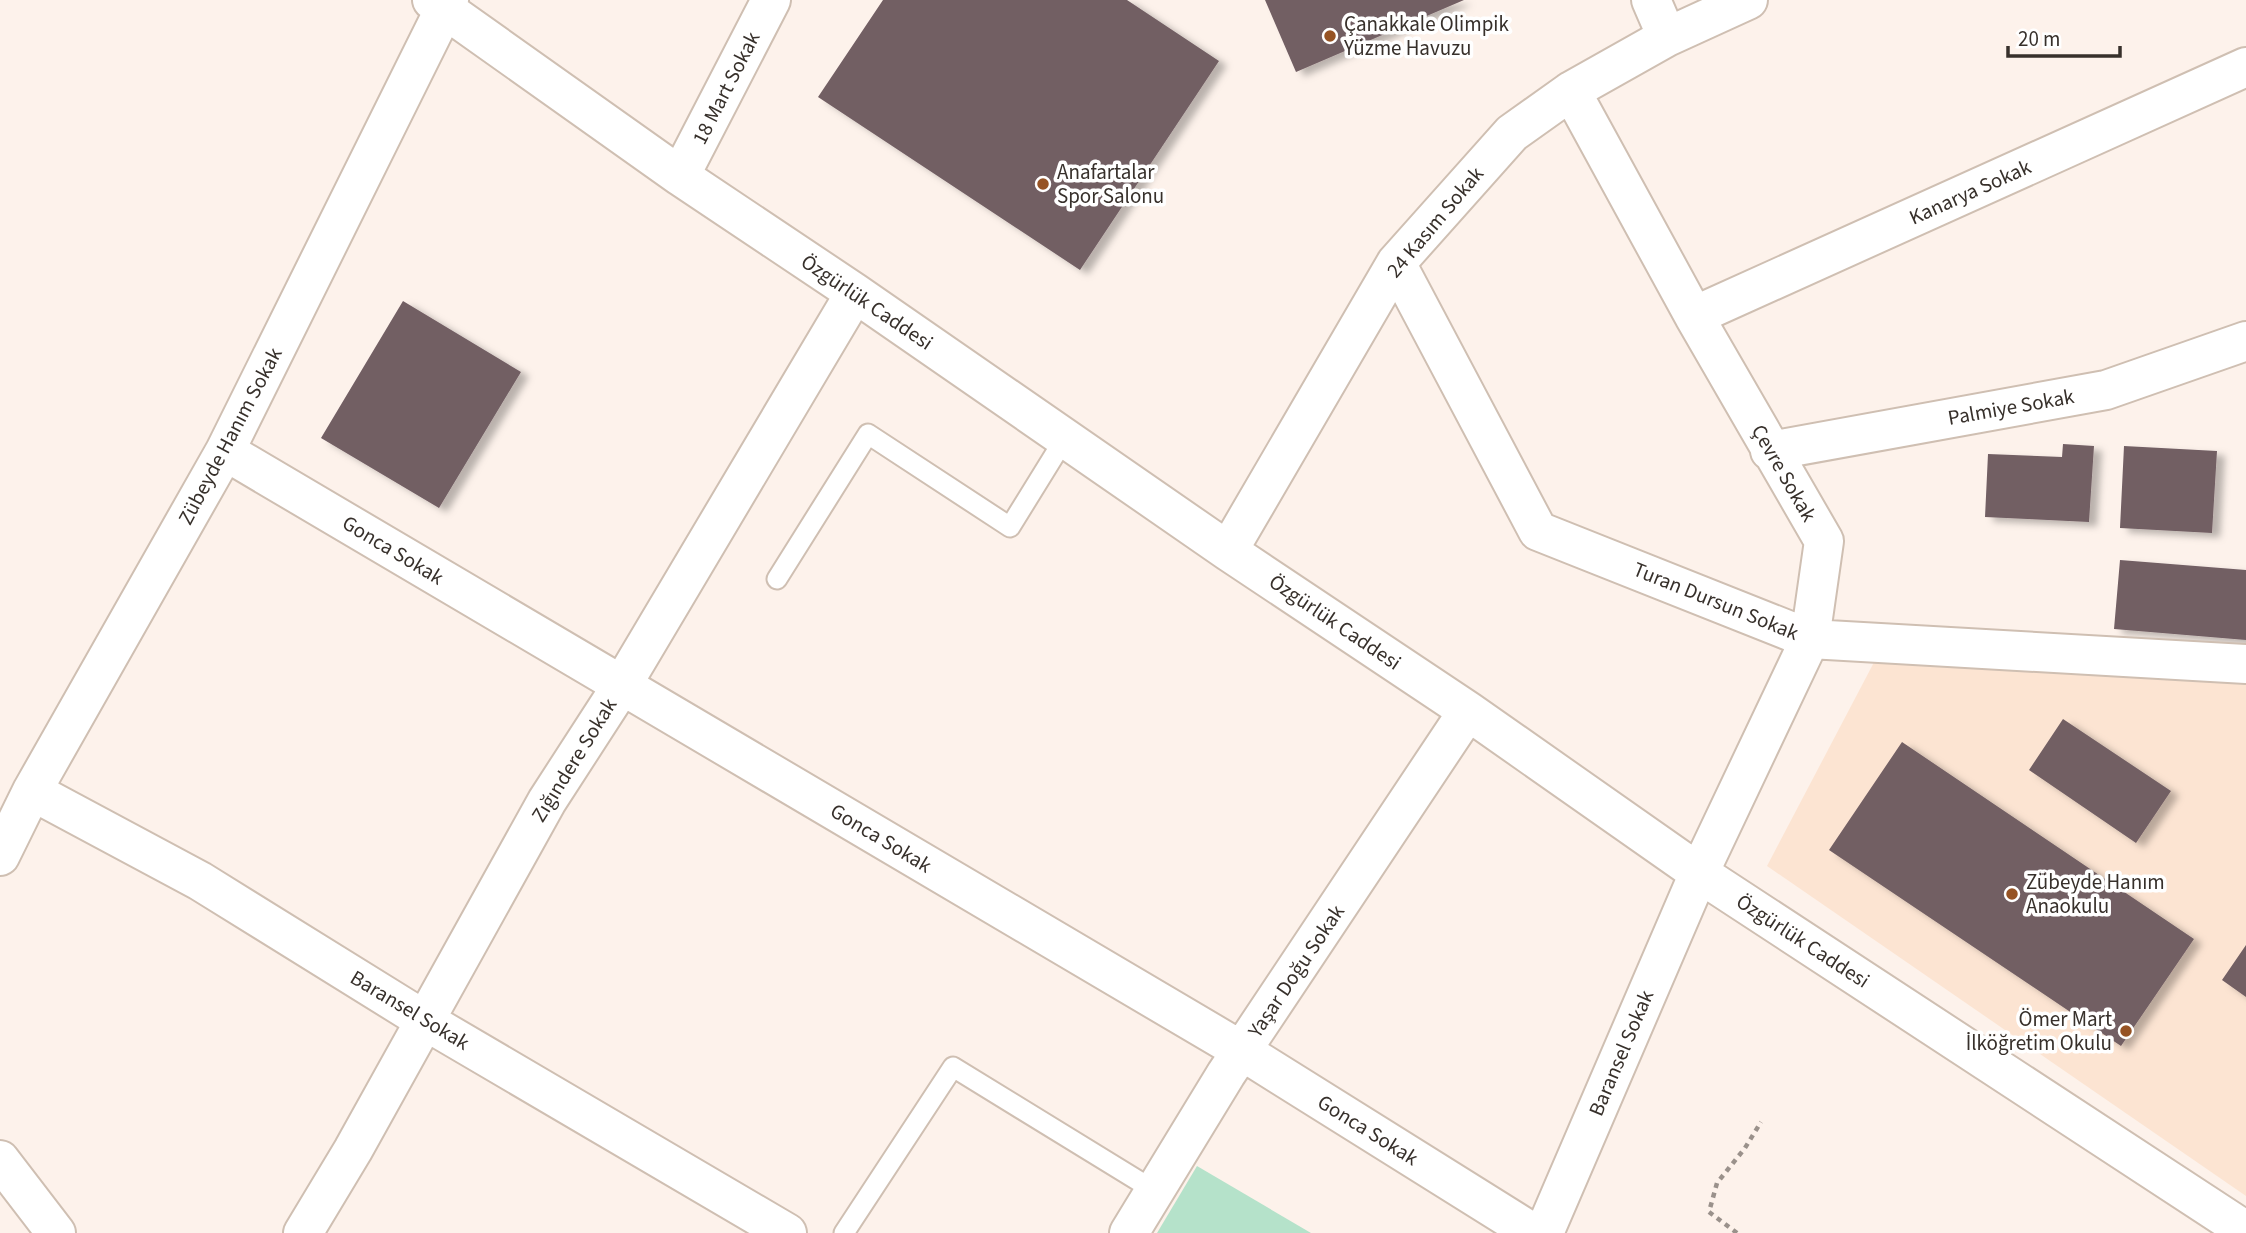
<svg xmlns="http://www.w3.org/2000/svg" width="2246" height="1233" font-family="'Source Sans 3',sans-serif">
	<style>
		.built { fill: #fce4d2 }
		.green { fill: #b5e2ca }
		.building { fill: #725f64; filter: url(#shadow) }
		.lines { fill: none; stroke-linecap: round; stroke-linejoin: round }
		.lane-casing { stroke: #cfbfb2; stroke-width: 23 }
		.street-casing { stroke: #cfbfb2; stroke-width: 42 }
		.path { stroke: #9a918b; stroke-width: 4.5; stroke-dasharray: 5 5; stroke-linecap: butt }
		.lane { stroke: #fff; stroke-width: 19 }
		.street { stroke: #fff; stroke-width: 38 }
		.poi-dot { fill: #965324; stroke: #fff; stroke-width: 2.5 }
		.labels { text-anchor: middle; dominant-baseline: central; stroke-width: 7; stroke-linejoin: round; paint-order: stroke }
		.poi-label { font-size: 21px; fill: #37302b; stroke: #fff; text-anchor: start }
		.street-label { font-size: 21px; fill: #37302b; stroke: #fff }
	</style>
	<defs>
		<filter id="shadow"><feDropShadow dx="8" dy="4.5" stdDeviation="3.5" flood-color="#0004"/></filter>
	</defs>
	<rect width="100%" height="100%" fill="#fdf2eb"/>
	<path class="built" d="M1881,649L2246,685V1196L1767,866Z"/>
	<path class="green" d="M1197,1166L1311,1233H1157Z"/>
	<path class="building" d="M883,0H1127L1219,61L1080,270L818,97Z
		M1265,0H1464L1296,72Z
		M403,301L521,372L439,508L321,438Z
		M2063,444L2094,446L2089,522L1985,517L1988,454L2062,457Z
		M2124,446L2217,451L2212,533L2120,528Z
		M2120,560L2246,570V640L2114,629Z
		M2063,719L2171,791L2136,843L2029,770Z
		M1902,742L2194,939L2121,1046L1829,850Z
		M2246,945V997L2222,980Z"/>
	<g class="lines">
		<g class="lane-casing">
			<path id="lane" d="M777,579L868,434L1010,527L1065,438
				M844,1233L953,1067L1155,1191"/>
		</g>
		<g class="street-casing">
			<path id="street" d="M432,0L680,176L855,293L1228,551L1468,711L1699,873L2246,1231
				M1651,0L1667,37
				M680,176L771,0
				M1396,263L1538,531L1810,639L2246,664
				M1694,316L2246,67
				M225,451L1242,1051L1533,1233
				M1770,451L2106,390L2246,341
				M1228,551L1396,263L1512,133L1571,91L1667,37L1748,0
				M32,791L200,881L424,1020L787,1233
				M0,856L32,791L225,451L449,0
				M0,1160L56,1233
				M303,1233L353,1150L547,801L622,685L855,293
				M1129,1233L1226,1074L1468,711
				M1544,1233L1699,873L1810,639L1824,541L1694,316L1571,91"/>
		</g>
		<path class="path" d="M1737,1233L1709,1212L1717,1183L1745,1148L1761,1122"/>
		<use href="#lane" class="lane"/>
		<use href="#street" class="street"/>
	</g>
	<g class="poi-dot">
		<circle cx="1330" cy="36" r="7"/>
		<circle cx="1043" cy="184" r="7"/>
		<circle cx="2012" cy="894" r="7"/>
		<circle cx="2126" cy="1031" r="7"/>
	</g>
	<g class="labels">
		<g class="poi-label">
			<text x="1344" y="24">Çanakkale Olimpik<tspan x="1344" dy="24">Yüzme Havuzu</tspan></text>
			<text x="1057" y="172">Anafartalar<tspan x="1057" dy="24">Spor Salonu</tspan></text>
			<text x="2026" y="882">Zübeyde Hanım<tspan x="2026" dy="24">Anaokulu</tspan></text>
			<text x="2112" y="1019" text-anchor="end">Ömer Mart<tspan x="2112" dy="24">İlköğretim Okulu</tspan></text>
		</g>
		<g class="street-label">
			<text transform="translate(726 88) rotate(-63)">18 Mart Sokak</text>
			<text transform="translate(1970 192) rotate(-24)">Kanarya Sokak</text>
			<text transform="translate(1435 222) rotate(-50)">24 Kasım Sokak</text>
			<text transform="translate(867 302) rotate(34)">Özgürlük Caddesi</text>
			<text transform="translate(2011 407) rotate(-10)">Palmiye Sokak</text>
			<text transform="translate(230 436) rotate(-62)">Zübeyde Hanım Sokak</text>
			<text transform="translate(1784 473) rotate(60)">Çevre Sokak</text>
			<text transform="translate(393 550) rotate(31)">Gonca Sokak</text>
			<text transform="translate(1716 601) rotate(22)">Turan Dursun Sokak</text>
			<text transform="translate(1335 622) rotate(34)">Özgürlük Caddesi</text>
			<text transform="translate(574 760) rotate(-58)">Zığındere Sokak</text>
			<text transform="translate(881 838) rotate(31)">Gonca Sokak</text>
			<text transform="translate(1803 941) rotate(33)">Özgürlük Caddesi</text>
			<text transform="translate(1296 971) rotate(-56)">Yaşar Doğu Sokak</text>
			<text transform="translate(410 1010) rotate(31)">Baransel Sokak</text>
			<text transform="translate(1621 1053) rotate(-67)">Baransel Sokak</text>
			<text transform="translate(1368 1130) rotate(32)">Gonca Sokak</text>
		</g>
	</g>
	<path d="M2008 46v10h112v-10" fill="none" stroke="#37302b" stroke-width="3.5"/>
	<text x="2018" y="46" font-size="21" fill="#37302b" stroke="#ffffff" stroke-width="5" paint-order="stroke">20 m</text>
</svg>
